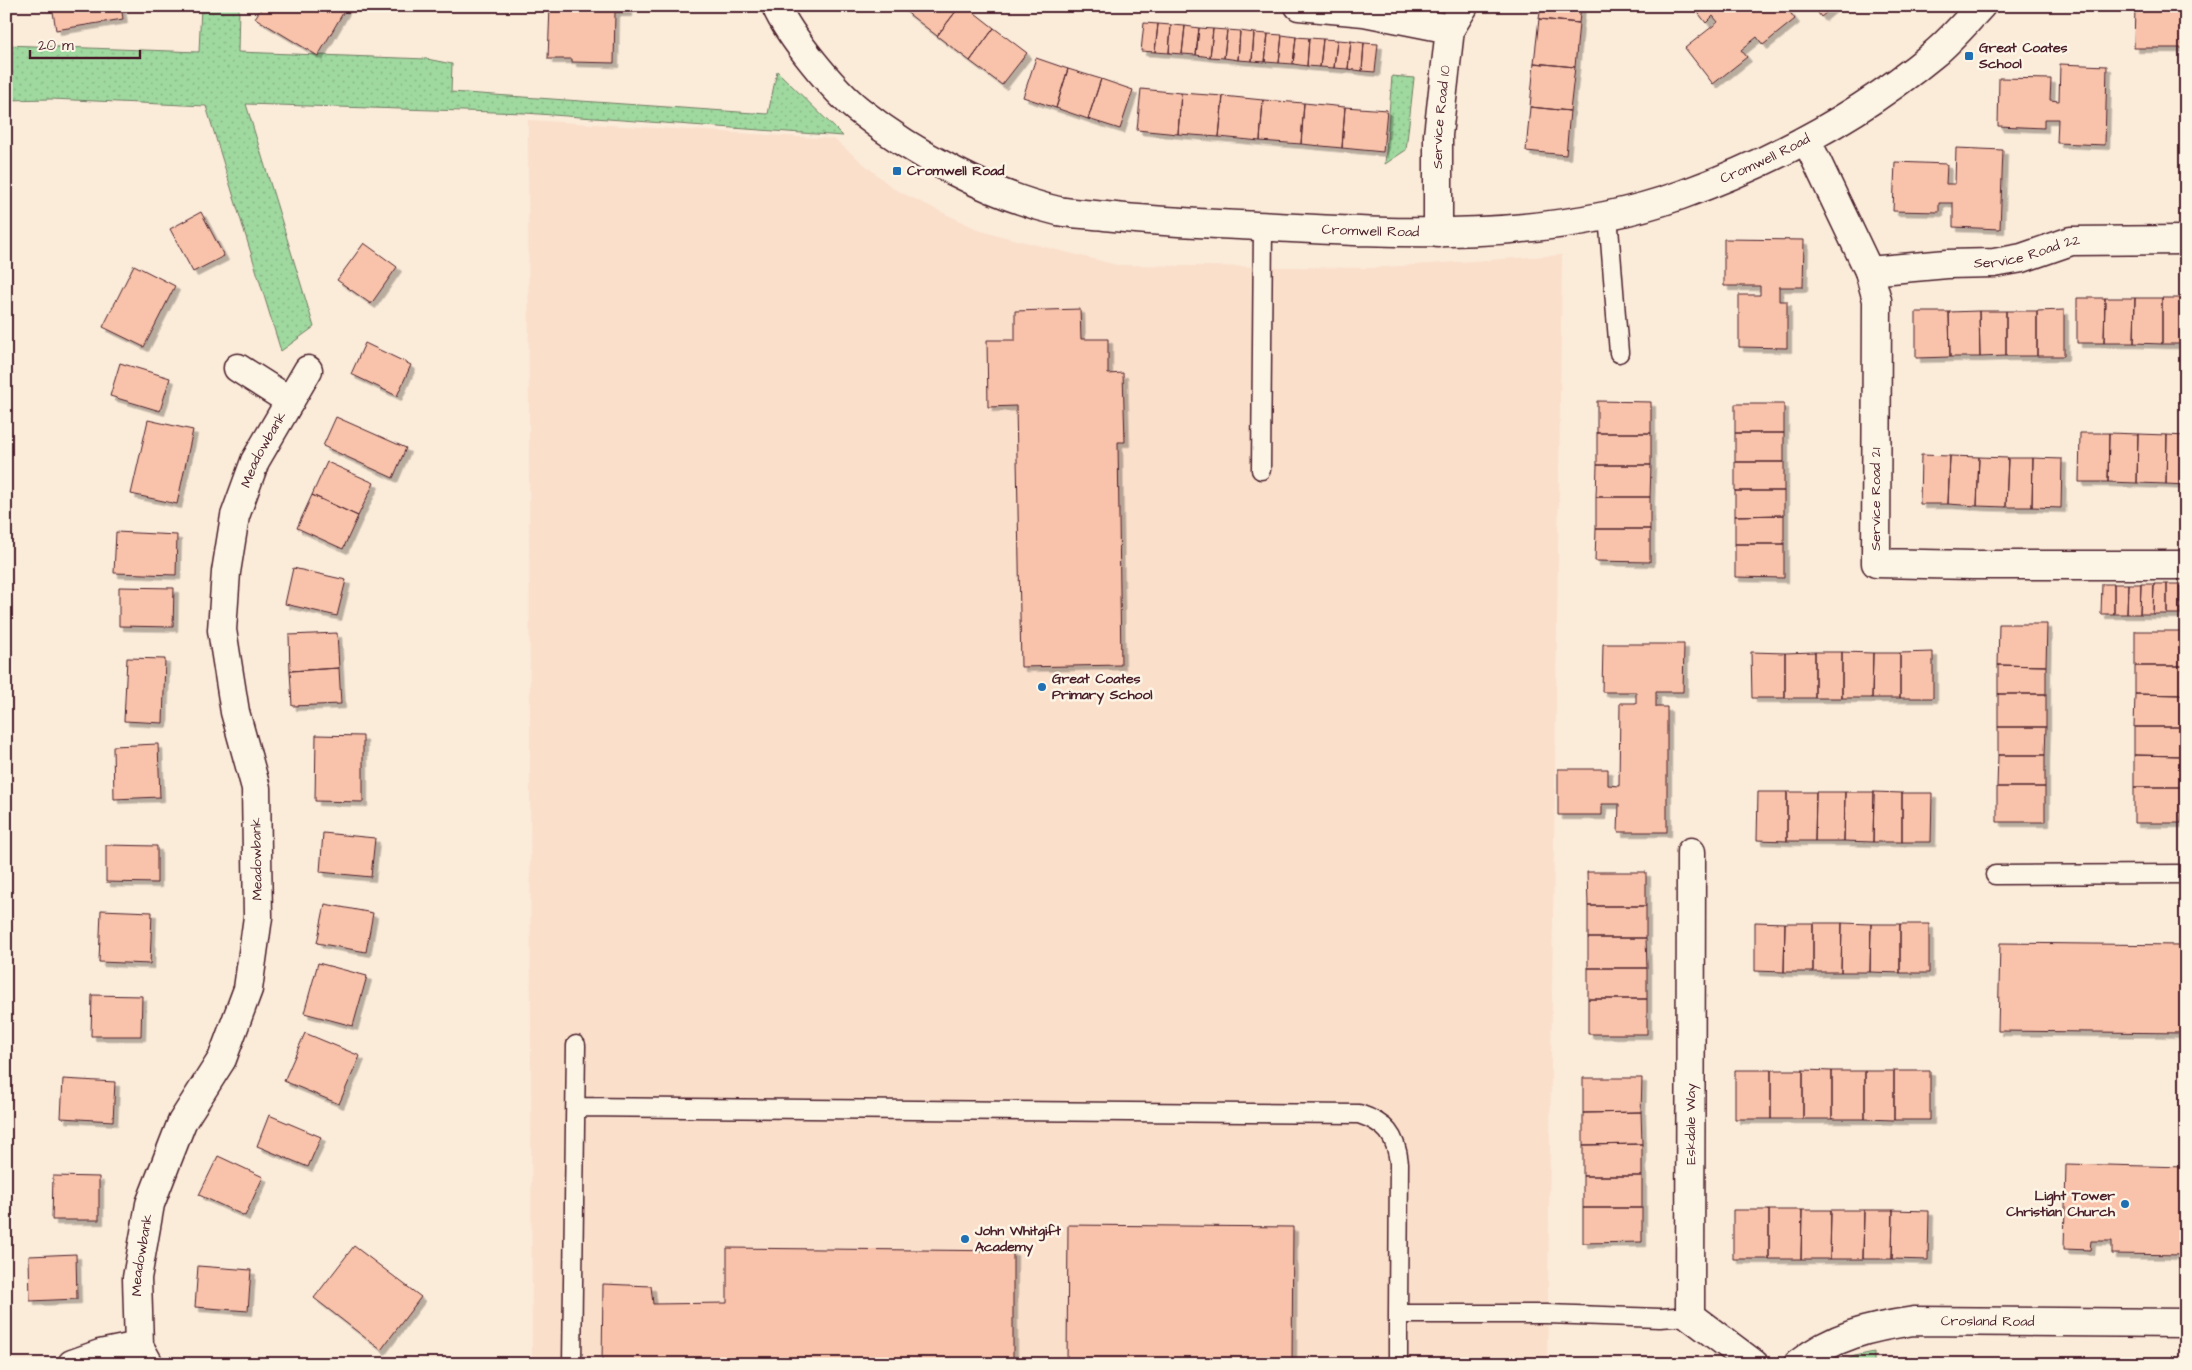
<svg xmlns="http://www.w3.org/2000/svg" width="2192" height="1370" font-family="'Architects Daughter',sans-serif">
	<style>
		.built { fill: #fadfcb }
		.grass { fill: url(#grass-dots); stroke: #747c65 }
		.building { fill: #f8c3aa; stroke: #4a1f2b; filter: url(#shadow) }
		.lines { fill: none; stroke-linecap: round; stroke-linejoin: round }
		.lane-casing { stroke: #4a1f2b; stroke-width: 21 }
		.street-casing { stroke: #4a1f2b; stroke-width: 31 }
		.secondary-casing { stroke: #4a1f2b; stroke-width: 31 }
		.lane { stroke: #fcf5e5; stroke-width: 18 }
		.street { stroke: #fcf5e5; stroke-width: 28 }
		.secondary { stroke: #fcf5e5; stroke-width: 28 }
		.poi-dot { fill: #1f6fb2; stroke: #fcf5e5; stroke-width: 2 }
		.labels { text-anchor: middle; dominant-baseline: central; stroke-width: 5; stroke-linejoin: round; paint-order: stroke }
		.poi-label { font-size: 14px; font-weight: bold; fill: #4a1f2b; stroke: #fcf5e5; text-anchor: start }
		.street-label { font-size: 14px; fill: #4a1f2b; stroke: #fcf5e5 }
	</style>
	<defs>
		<pattern id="grass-dots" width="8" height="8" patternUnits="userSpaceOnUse" patternTransform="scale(1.25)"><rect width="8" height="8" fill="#9fd99f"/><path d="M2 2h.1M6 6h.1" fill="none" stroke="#8aba89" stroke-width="1.8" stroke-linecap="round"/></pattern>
		<filter id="shadow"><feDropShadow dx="4.5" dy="4.5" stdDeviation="0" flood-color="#0004"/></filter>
	</defs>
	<rect width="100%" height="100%" fill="#fbebd9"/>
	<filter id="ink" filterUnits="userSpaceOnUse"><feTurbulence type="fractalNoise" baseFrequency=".02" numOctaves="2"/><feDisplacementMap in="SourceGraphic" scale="10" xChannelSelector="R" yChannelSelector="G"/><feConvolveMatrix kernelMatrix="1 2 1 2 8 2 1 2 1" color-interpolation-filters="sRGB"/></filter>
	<g filter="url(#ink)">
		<path class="built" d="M528,120L834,139L894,189L981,231L1117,265L1371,268L1562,255L1547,1364H532Z"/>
		<path class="grass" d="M201,6H239L238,52L427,59L452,64L451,92L768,114L777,71L843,136L525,113L246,104L314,327L281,351L206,106L51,99L6,100V45L199,52Z
			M1392,76L1414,78L1406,150L1385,164Z
			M1874,1352V1364H1839L1855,1356Z"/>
		<path class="building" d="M52,6H121L123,19L56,30Z
			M263,6H347L318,56L255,18Z
			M550,6H628V12H615L614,63L572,62V59H548Z
			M908,6H960L937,36L905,11Z
			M960,6H966L994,28L970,61L937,36Z
			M1541,6H1581L1579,23L1539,19Z
			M1693,6H1733L1736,9L1739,6H1785L1795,19L1763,45L1757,37L1741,50L1747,57L1713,84L1685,48L1718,22L1713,16L1706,23Z
			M1813,6H1834L1821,17Z
			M2135,6H2183L2182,48H2134Z
			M1539,19L1579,23L1575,67L1534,63Z
			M1144,23L1158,24L1155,52L1141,51Z
			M1158,24L1171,25L1169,53L1155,52Z
			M1171,25L1185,26L1182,54L1169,53Z
			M1185,26L1199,28L1196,55L1182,54Z
			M994,28L1027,53L1002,85L970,61Z
			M1199,28L1213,29L1210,57L1196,55Z
			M1213,29L1227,30L1224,58L1210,57Z
			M1227,30L1240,31L1238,60L1224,58Z
			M1240,31L1254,33L1252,61L1238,60Z
			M1254,33L1268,34L1265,62L1252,61Z
			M1268,34L1282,35L1279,63L1265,62Z
			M1282,35L1296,37L1293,64L1279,63Z
			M1296,37L1309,38L1307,66L1293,64Z
			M1309,38L1323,39L1320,67L1307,66Z
			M1323,39L1337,40L1334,68L1320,67Z
			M1337,40L1351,41L1348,69L1334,68Z
			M1351,41L1364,43L1362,71L1348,69Z
			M1364,43L1378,44L1375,72L1362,71Z
			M1036,58L1068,69L1056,108L1023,97Z
			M1534,63L1575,67L1570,111L1530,107Z
			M2060,64L2107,66L2105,145L2057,143L2058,119H2044V128L1998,126L1999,78L2051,79L2050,100L2059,101Z
			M1068,69L1101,79L1088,119L1056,108Z
			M1101,79L1133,90L1120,129L1088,119Z
			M1141,89L1181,93L1178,134L1137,130Z
			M1181,93L1223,96L1219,137L1178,134Z
			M1223,96L1263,100L1260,141L1219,137Z
			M1263,100L1304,103L1301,144L1260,141Z
			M1304,103L1345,107L1342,148L1301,144Z
			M1345,107L1387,110L1383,152L1342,148Z
			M1530,107L1570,111L1566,155L1526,151Z
			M1956,148L2003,150L2000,229L1953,227V203H1939V212L1893,211L1895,162L1947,164L1946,184H1955Z
			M201,212L224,256L193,272L170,229Z
			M1724,239L1804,240L1803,287H1779V301H1787V348L1739,347V295H1760V286H1724Z
			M364,243L397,267L371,304L337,280Z
			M134,265L175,286L144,347L103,327Z
			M2077,298H2105L2104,343H2077Z
			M2105,298H2135L2134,343H2104Z
			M2135,298H2162V344L2134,343Z
			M2162,298H2186V344H2162Z
			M1080,309L1081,339H1108V374L1123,373L1125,442H1118L1121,665L1021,667L1016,406L988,407L987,340H1015V311Z
			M2064,310V356H2037V311Z
			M1979,311H2006V356L1980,357Z
			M1979,311L1980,357H1950L1949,312Z
			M2006,311H2037V356H2006Z
			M1916,312H1949L1950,357L1916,358Z
			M365,343L411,365L397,396L351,374Z
			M120,363L170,378L160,411L110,396Z
			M1597,401L1651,402V433H1597Z
			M1735,404H1784V433H1735Z
			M336,417L406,448L393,478L323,446Z
			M148,420L193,430L177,504L131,494Z
			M1597,433H1651V465H1597Z
			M1735,433H1784V462H1735Z
			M2080,433H2109L2108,482H2079Z
			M2109,433L2138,434L2137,483L2108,482Z
			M2138,434L2167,435L2166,484L2137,483Z
			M2167,435L2186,436V485L2166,484Z
			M1921,455L1950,456L1948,504H1920Z
			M1950,456L1979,457L1977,506L1948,504Z
			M1979,457L2008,458L2006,507L1977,506Z
			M2008,458H2033L2032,507H2006Z
			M2033,458L2062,459L2061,508L2032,507Z
			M327,462L374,483L358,516L312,495Z
			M1735,462H1784V491H1735Z
			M1597,465H1651L1650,497H1596Z
			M1735,491H1784V515L1735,516Z
			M312,495L358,516L343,549L297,528Z
			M1596,497H1650V529H1596Z
			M1784,515V544H1735V516Z
			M1596,529H1650V562L1595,561Z
			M116,532L177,535L176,575L114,573Z
			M1735,544H1784V578L1735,577Z
			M293,568L346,580L337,616L285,604Z
			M2102,584H2114V614H2101Z
			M2114,584H2128L2127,614H2114Z
			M2128,584H2141L2140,614H2127Z
			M2141,584H2154L2153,614H2140Z
			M2154,584H2167V614H2153Z
			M2167,584H2180V614H2167Z
			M2180,584H2186V614H2180Z
			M119,587L174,588L173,627L119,626Z
			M1999,624H2047L2046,666L1998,665Z
			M2135,631H2183V666H2135Z
			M337,633L339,668L290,671L289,635Z
			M1603,644H1684L1683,692H1656V707H1667V832H1618L1619,804H1602V815H1558V769H1608V785L1619,786L1620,703H1636V692H1602Z
			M1751,652L1785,653V698H1752Z
			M1815,652H1842V698H1815Z
			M1815,652V698H1785V653Z
			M1842,652L1873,653L1872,698H1842Z
			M1933,652V698H1900V653Z
			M1873,653H1900V698H1872Z
			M127,658L165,659L163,723L124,721Z
			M1998,665L2046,666V694H1998Z
			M2135,666H2183L2182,695L2135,694Z
			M339,668L341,704L292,706L290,671Z
			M1998,694H2046V727H1998Z
			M2135,694L2182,695V727H2134Z
			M1998,727H2046L2045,755H1998Z
			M2134,727H2182V756L2134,755Z
			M316,735L363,736V802L315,801Z
			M158,744L160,797L114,799L113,746Z
			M1998,755H2045V787H1997Z
			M2134,755L2182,756V787H2134Z
			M1997,787H2045V822H1997Z
			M2134,787H2182L2181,823H2134Z
			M1758,792H1787V841L1757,840Z
			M1787,792H1816L1815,841H1787Z
			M1816,792H1845L1844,841H1815Z
			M1845,792H1874L1873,842L1844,841Z
			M1874,792L1902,793V842H1873Z
			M1902,793H1932L1931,842H1902Z
			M323,833L375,838L371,877L320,872Z
			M106,845L157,846V883L106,882Z
			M1587,872H1646V906H1588Z
			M325,904L373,913L366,952L317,943Z
			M1588,906H1646V938H1588Z
			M101,910L152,912L150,964L99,962Z
			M1755,922L1785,923L1784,972L1755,971Z
			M1785,923H1813V972H1784Z
			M1813,923H1842L1841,972H1813Z
			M1842,923L1871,924L1870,972H1841Z
			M1871,924H1900V973L1870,972Z
			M1900,924H1929V973H1900Z
			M1588,938H1646L1647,968H1588Z
			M2000,943L2182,945L2181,994L2186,995V1033L1998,1031Z
			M318,963L367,976L353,1026L304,1013Z
			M1588,968H1647V999H1588Z
			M92,995L142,996L141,1036H91Z
			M1588,999H1647V1034H1588Z
			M305,1033L360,1056L339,1104L284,1081Z
			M1735,1070H1771V1119H1735Z
			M1771,1070H1803V1119H1771Z
			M1803,1070L1832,1071V1119H1803Z
			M1832,1071H1865V1119H1832Z
			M1865,1071H1894V1120L1865,1119Z
			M1894,1071H1930V1120H1894Z
			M1583,1078H1642L1641,1112L1583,1113Z
			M63,1079L115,1082L113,1121L61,1118Z
			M1641,1112L1642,1144L1583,1145V1113Z
			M269,1115L321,1137L308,1167L257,1146Z
			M1642,1144V1176H1583V1145Z
			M218,1156L263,1177L245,1216L199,1195Z
			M2066,1164L2186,1167V1255L2112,1254V1241H2091L2090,1250L2064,1249Z
			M53,1176L99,1177V1220H52Z
			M1583,1176H1642V1208H1583Z
			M1583,1208H1642V1242L1583,1243Z
			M1733,1210H1769V1259H1733Z
			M1769,1210H1802L1801,1259H1769Z
			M1802,1210H1831L1830,1259H1801Z
			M1831,1210H1864L1863,1259H1830Z
			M1864,1210H1893L1892,1259H1863Z
			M1893,1210L1929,1211L1928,1260L1892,1259Z
			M1068,1225L1293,1227L1292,1364H1067Z
			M354,1246L421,1297L381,1350L314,1298Z
			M727,1248L1013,1251V1364H602L603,1284L651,1286L653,1304L727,1303Z
			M76,1254L77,1299L30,1301L29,1256Z
			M198,1266L251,1270L248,1311L195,1307Z"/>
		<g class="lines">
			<g class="lane-casing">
				<path id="lane" d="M1608,215L1619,353
					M1261,470L1263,227
					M1995,875L2186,874
					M577,1107L1359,1114C1386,1123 1396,1135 1399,1163L1398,1314
					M572,1364L576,1045
					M1398,1364V1314H1547L1660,1318L1690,1316"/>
			</g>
			<g class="street-casing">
				<g id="street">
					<path d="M1299,6L1364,12L1450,29"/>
					<path d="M1807,141L1869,271L1877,300L1876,563L1972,565H2186"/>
					<path id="s1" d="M1438,233V135L1450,29L1464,6"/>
					<path id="s2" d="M1869,271L1947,264L1994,263L2022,258L2071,241L2186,240"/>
					<path d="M238,368L290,401"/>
					<path d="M1691,852L1690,1316L1754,1364"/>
					<path d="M72,1364L100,1354L139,1346"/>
					<path id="s3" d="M149,1364L139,1346L137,1278L150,1204L182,1122L222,1059L248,989L258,917L256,788L235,712L222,630L226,572L235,516L255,461L308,370"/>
					<path id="s4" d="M1798,1364C1833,1336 1871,1327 1914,1321L2186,1323"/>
				</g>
			</g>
			<g class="secondary-casing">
				<g id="secondary">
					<path id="s5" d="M776,6C789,36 834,91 860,111C914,154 990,195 1058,211C1073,214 1089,214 1105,216C1150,221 1194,223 1239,225C1386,233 1541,245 1681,195C1772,162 1859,116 1934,54C1951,40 1966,22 1981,6"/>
				</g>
			</g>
			<use href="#lane" class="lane"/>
			<use href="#street" class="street"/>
			<use href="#secondary" class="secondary"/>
		</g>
	</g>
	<g class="poi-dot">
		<rect x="1964" y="51" width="10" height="10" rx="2.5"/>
		<rect x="892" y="166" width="10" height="10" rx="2.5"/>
		<circle cx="1042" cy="687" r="5"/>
		<circle cx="2125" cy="1204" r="5"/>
		<circle cx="965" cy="1239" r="5"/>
	</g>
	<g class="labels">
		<g class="poi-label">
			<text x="1979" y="48">Great Coates<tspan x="1979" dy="16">School</tspan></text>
			<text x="907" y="171">Cromwell Road</text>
			<text x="1052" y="679">Great Coates<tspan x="1052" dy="16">Primary School</tspan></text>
			<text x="2115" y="1196" text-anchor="end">Light Tower<tspan x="2115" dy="16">Christian Church</tspan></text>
			<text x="975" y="1231">John Whitgift<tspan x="975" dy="16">Academy</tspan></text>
		</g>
		<g class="street-label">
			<text stroke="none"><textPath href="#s1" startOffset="116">Service Road 10</textPath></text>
			<text stroke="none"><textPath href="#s5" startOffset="1078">Cromwell Road</textPath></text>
			<text stroke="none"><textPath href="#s5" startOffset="672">Cromwell Road</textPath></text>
			<text stroke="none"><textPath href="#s2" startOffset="160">Service Road 22</textPath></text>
			<text stroke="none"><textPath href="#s3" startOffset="952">Meadowbank</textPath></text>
			<text transform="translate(1876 499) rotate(-90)">Service Road 21</text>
			<text transform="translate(257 859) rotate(-91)">Meadowbank</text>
			<text transform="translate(1691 1124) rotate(-90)">Eskdale Way</text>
			<text stroke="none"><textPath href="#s3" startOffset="112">Meadowbank</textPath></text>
			<text stroke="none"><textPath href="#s4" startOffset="199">Crosland Road</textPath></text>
		</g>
	</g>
	<rect width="2192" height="1370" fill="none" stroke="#fcf5e5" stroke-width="25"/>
	<rect x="12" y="12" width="2167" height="1345" fill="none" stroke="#4a1f2b" stroke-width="2" filter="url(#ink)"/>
	<path d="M30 50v8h110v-8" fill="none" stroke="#4a1f2b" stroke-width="2.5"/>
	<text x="38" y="50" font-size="15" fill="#4a1f2b" stroke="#fcf5e5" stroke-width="4" paint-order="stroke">20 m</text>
</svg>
